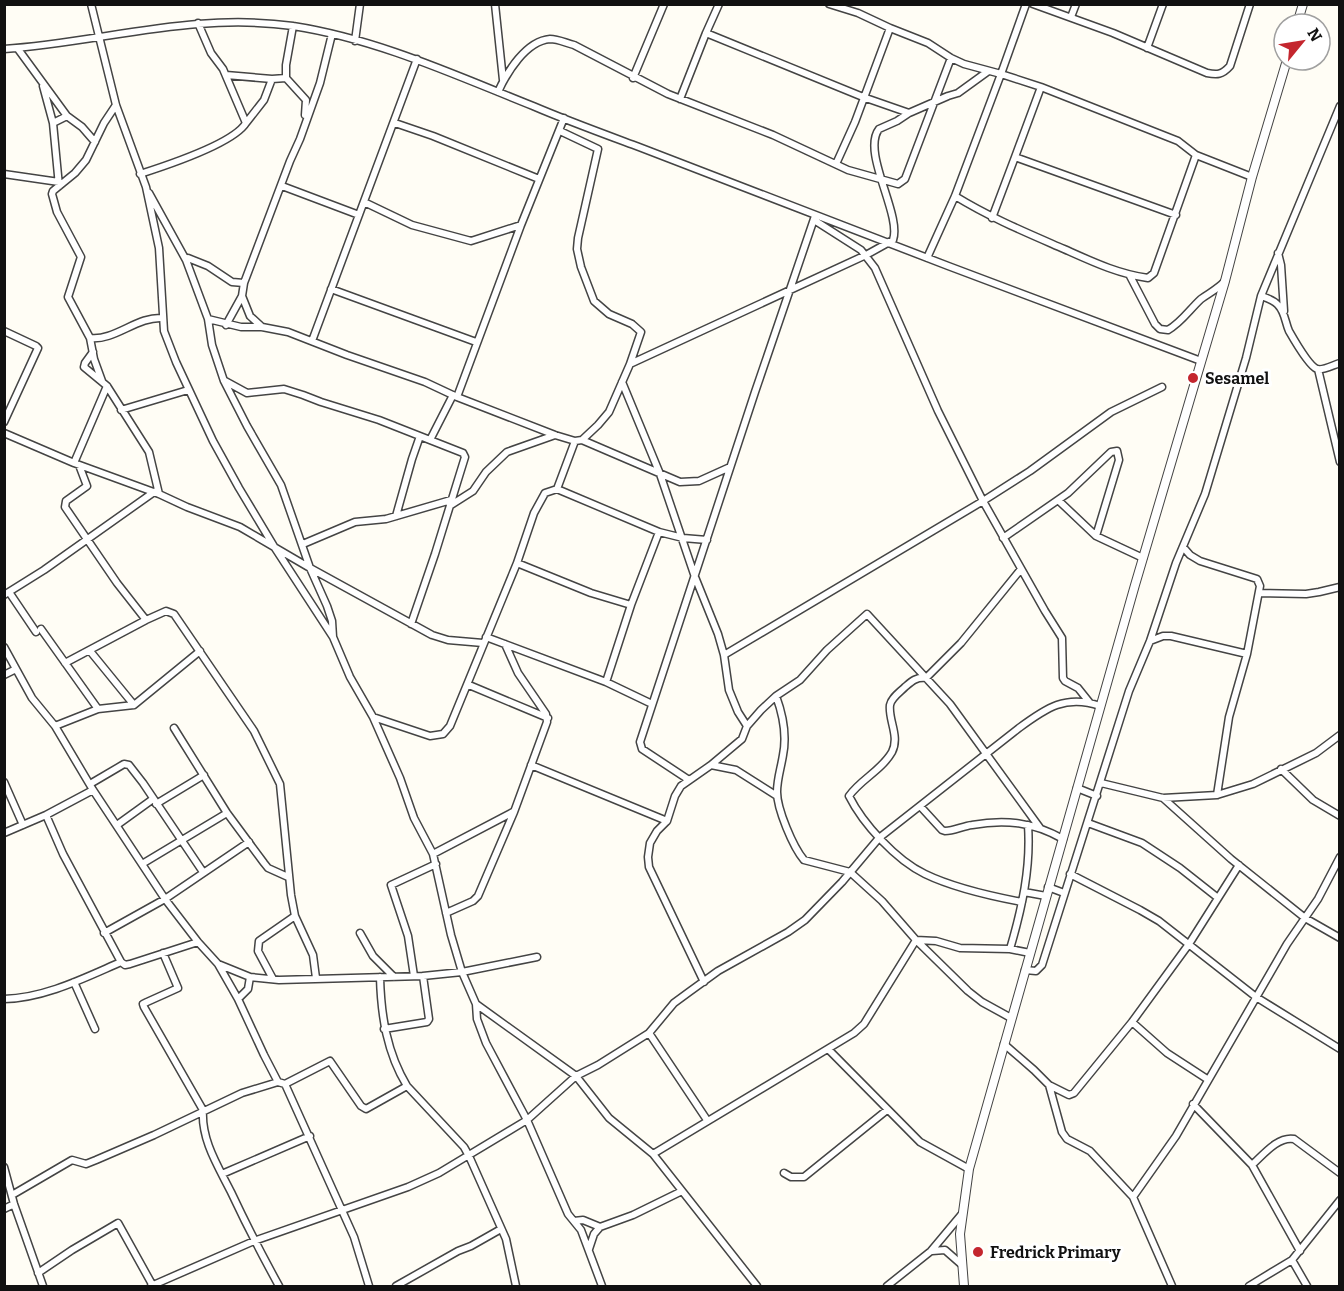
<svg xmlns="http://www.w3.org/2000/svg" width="1344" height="1291" font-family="Bitter,serif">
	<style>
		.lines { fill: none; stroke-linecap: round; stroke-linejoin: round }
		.minor-casing { stroke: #444; stroke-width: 9 }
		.tertiary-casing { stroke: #444; stroke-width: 10 }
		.minor { stroke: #fff; stroke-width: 6 }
		.tertiary { stroke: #fff; stroke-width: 8 }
		.poi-dot { fill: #c4262e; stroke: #fff; stroke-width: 2 }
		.labels { text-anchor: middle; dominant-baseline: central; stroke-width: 6; stroke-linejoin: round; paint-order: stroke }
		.poi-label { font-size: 16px; font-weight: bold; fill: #111; stroke: #fff; text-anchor: start }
	</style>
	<rect width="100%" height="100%" fill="#fffdf5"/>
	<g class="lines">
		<g class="minor-casing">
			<path id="minor" d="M91,4L116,105L146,187L159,248L164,331L176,362L213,441L239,488L275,548L333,637
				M495,4L503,80
				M719,4L706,33L863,97L909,113L948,96L958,93L987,72
				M829,4L858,13L890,28L855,122L836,164
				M1033,4L1113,33L1207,73C1217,75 1222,75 1230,66L1250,4
				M1071,17L1076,4
				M890,28L928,43L951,58L964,64L1001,74L955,196L927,258
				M355,41L360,4
				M1147,48L1163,4
				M4,49C103,42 193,12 293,26C377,39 455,75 533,106C568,121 604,134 639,147C826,220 1013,291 1201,361
				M18,49L67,116L82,127L95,142
				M226,75L272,79L264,100L246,123
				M286,78L306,100L305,115
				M633,78L664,4
				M272,79L286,78V65L293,26
				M43,86L53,123L67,116
				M1041,87L1015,157L1176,215
				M498,92C507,72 526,41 550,39C558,39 566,43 574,45L668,94L773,135L848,170L898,184L905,179L951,58
				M680,99L706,33
				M53,123L59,186
				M395,123L433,136L539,179
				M560,131L598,149L578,238L577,249L581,267L594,301L609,314L632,324L641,332L630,364
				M1196,155L1252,177
				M4,174L59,182
				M140,174C165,166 233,144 246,123L223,69L211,53L198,23
				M282,186L359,215
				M149,193L186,260L208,319L212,345L224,381L247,426L281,485L310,568L432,635L448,640L483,643
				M955,196C991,218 1025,232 1064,249C1091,261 1118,274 1148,278L1154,273L1196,155L1178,141L1041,87L1001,74L1026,4
				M364,202L412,225L471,241L521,225
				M992,218L1015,157
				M814,220L861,250L875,268L938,411L983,501L1045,611L1062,638L1063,678L1065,681L1078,688L1090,703
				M1278,253L1281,265L1284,311
				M186,260L188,258L208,266L232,282L244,283
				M1130,276L1155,324L1160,329L1168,330C1181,323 1190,309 1201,299C1209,293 1218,289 1225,281
				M331,289L476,342
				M242,296L250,316L262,327
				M1261,296C1267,298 1274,300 1278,305C1285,312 1285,322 1289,331C1293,338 1309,366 1317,369C1323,371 1333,365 1340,363
				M208,319L241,327H262L288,332L347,355L425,382L457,397L555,435L575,441L582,440L680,482L699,481L730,467
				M226,325L242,296L244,283L290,161L300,139L320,83L332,34
				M4,331L36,346L38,348L4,422
				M90,338C115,341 137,316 163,318
				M312,341L417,59
				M93,352L85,363L84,367L107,386L149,452L159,494
				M1318,369L1340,462
				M102,381L94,359L90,338L68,297L81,257L57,212L52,194L53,191L75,173L86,160L104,123L116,105
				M225,381L247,393L284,389L303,395L321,402L379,420L463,453L465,457L435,554L411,624
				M622,382L660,474L695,577L718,634L724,655L729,690L738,712L747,726
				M457,397L521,225L564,118
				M121,410L188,390
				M4,433L74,463L159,494L187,507L240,527L310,568L327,606L332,621L333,637L350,677L373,717L400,778L414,818L433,854L451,935L462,972L476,1004L477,1019L486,1043L527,1120L568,1214L581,1230L602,1286
				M430,440L453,395
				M582,440L598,425L609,412L630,364L866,255L893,240C902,215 861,152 879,129L897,121L909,113
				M74,463L107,386
				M557,489L659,532L683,538L707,540
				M1058,500L1096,536L1143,558
				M451,505L473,491L486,472L507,452L555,435
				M396,516L412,459L420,436
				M1003,538L1068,493L1111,452L1117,451L1119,460L1096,536
				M303,544L355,522L386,519L451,500
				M1183,547L1190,555L1200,561L1257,579L1260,586L1247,654L1229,717L1217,795
				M517,563L591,593L631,605L659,532
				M1021,569L961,643L926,678C916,677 912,681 905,687C900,692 891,698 890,705C888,720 900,736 892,752C881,771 861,779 849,796C863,824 896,860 925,874C954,888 990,896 1022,902
				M9,592L36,632
				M1260,593L1306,594L1319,592L1340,587
				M4,595L44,570L154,492
				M146,620L166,611L174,614L254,731L280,784L291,895L295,916L313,955L316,978
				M41,629L98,709
				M486,637L606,682L652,704
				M1150,641L1163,636H1171L1247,654
				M4,647L32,698L55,726L93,790L165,899L198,942L218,964L238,999L264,1055L278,1082L285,1084L354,1237L369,1286
				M90,651L134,705
				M724,655L983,501L1030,471L1111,412L1162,387
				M65,663L146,620L117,583L65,507L66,501L87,486L79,465
				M4,675L16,669
				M606,682L631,605
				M469,685L548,718
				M776,696C783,715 787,735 783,755C781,768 777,779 777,792C777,809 793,847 804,860L850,872L882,901L916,940L968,991L982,1002L1011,1018
				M373,717L430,736L443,734L450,726L517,563L534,513L545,493L557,489L575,441
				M55,726L98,709L134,705L200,651
				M174,728L227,813L264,863L268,868L288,877
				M531,765L667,821
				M711,765L742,739L747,726L761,710L776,696L800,680L827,650L867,614L950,704L1040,828
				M1281,769L1313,800L1340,816
				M689,780L642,749L640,742L755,392L815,216
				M4,782L23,825
				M1101,783L1163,798L1217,795L1253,784L1316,753L1340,735
				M90,784L124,764L129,765L143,783L203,872
				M1077,788L1097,796
				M1163,798L1231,859L1305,918L1340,938
				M156,804L204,775
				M920,806L942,830L945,831C954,831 963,826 972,825C1005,819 1033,822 1063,839
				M46,815L63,854L121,962L125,965L130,964L198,942
				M1088,823L1142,843L1180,868L1218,898
				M117,825L153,799
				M4,833L46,815L93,790
				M433,854L513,812
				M142,864L227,813
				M1070,874L1140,910L1159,921L1256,997L1340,1049
				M1048,887L1064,893
				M1024,892L1046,896
				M446,913L473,901L478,896L514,812L547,722L546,714L518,673L505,644
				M104,933L165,899L249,842
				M360,933L373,956L394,977
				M916,940L936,941L960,948L1010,949L1030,953
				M1010,949C1022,908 1031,868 1028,825
				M163,953L178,988L147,1002L143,1004L144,1007L203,1110C201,1140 218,1166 231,1192C246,1224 262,1255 279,1286
				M218,964L250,977L279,980L423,976L462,972L537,957
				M1025,970L1036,971L1042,965L1129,691L1150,641L1176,563L1205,494L1246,358L1261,296L1340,106
				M414,976L408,936L391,885L436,864
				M380,977C381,1016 387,1053 407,1086L464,1147L469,1156L506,1239L516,1286
				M273,979L258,951L259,941L295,916
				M74,982L95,1029
				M704,982L649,867L648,857L650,843L657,831L667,821L675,796L681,786L711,765L736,770L777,796
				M4,999C45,998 84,978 121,962
				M238,999L248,989L250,977
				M476,1004L576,1076L609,1118L653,1154L757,1286
				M1132,1022L1167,1053L1207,1079
				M384,1029L427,1022L429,1019L423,976
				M649,1033L707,1120
				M1004,1044L1034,1070L1049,1085L1069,1095L1074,1093L1132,1022L1189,944L1239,865
				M828,1049L920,1142L969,1169
				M285,1084L330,1061L361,1106L366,1109L407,1086
				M1049,1085L1062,1132L1067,1139L1090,1151L1133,1197L1176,1136L1287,944L1318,899L1340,857
				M1193,1104L1252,1165L1300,1251
				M653,1154L854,1033L864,1024L916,940
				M1252,1165C1263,1155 1278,1136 1294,1139L1340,1173
				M4,1167L14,1204L43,1286
				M784,1173L791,1177H804L887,1110
				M222,1174L310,1136
				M12,1195L72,1160L86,1164L96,1160L154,1135L242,1093L278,1082
				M1133,1197L1172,1286
				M4,1209L14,1204
				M574,1221L583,1220L600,1227
				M589,1249L594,1234L600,1227L633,1215L682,1191
				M932,1251L945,1250L961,1264
				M1292,1260L1307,1286
				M38,1273L72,1250L118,1223L153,1286
				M151,1286L254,1241L408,1187L439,1173L527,1120L576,1076L598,1065L649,1033L674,1003L689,992L718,971L788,932L805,920L842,882L879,838L1019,728C1046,708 1066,694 1100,706
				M396,1286L458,1251L471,1246L501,1229
				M887,1286L931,1251L962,1214
				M1249,1286L1292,1260L1340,1200"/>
		</g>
		<g class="tertiary-casing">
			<path id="tertiary" d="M1297,24L1303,4
				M964,1286L960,1234L969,1169L1135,585L1225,281L1252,177L1287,60"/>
		</g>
		<use href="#minor" class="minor"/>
		<use href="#tertiary" class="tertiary"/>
	</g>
	<g class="poi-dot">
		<circle cx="1193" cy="378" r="6"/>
		<circle cx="978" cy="1252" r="6"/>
	</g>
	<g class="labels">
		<g class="poi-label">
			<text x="1205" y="378">Sesamel</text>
			<text x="990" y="1252">Fredrick Primary</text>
		</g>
	</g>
	<rect width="1344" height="1291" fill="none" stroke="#111111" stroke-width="12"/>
	<g transform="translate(1302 42) rotate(60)"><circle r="28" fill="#ffffff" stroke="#a0a0a0" stroke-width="1.5"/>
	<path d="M0-4.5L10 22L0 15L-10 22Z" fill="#c4262e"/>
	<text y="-9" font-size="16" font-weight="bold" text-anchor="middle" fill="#111111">N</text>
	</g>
</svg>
